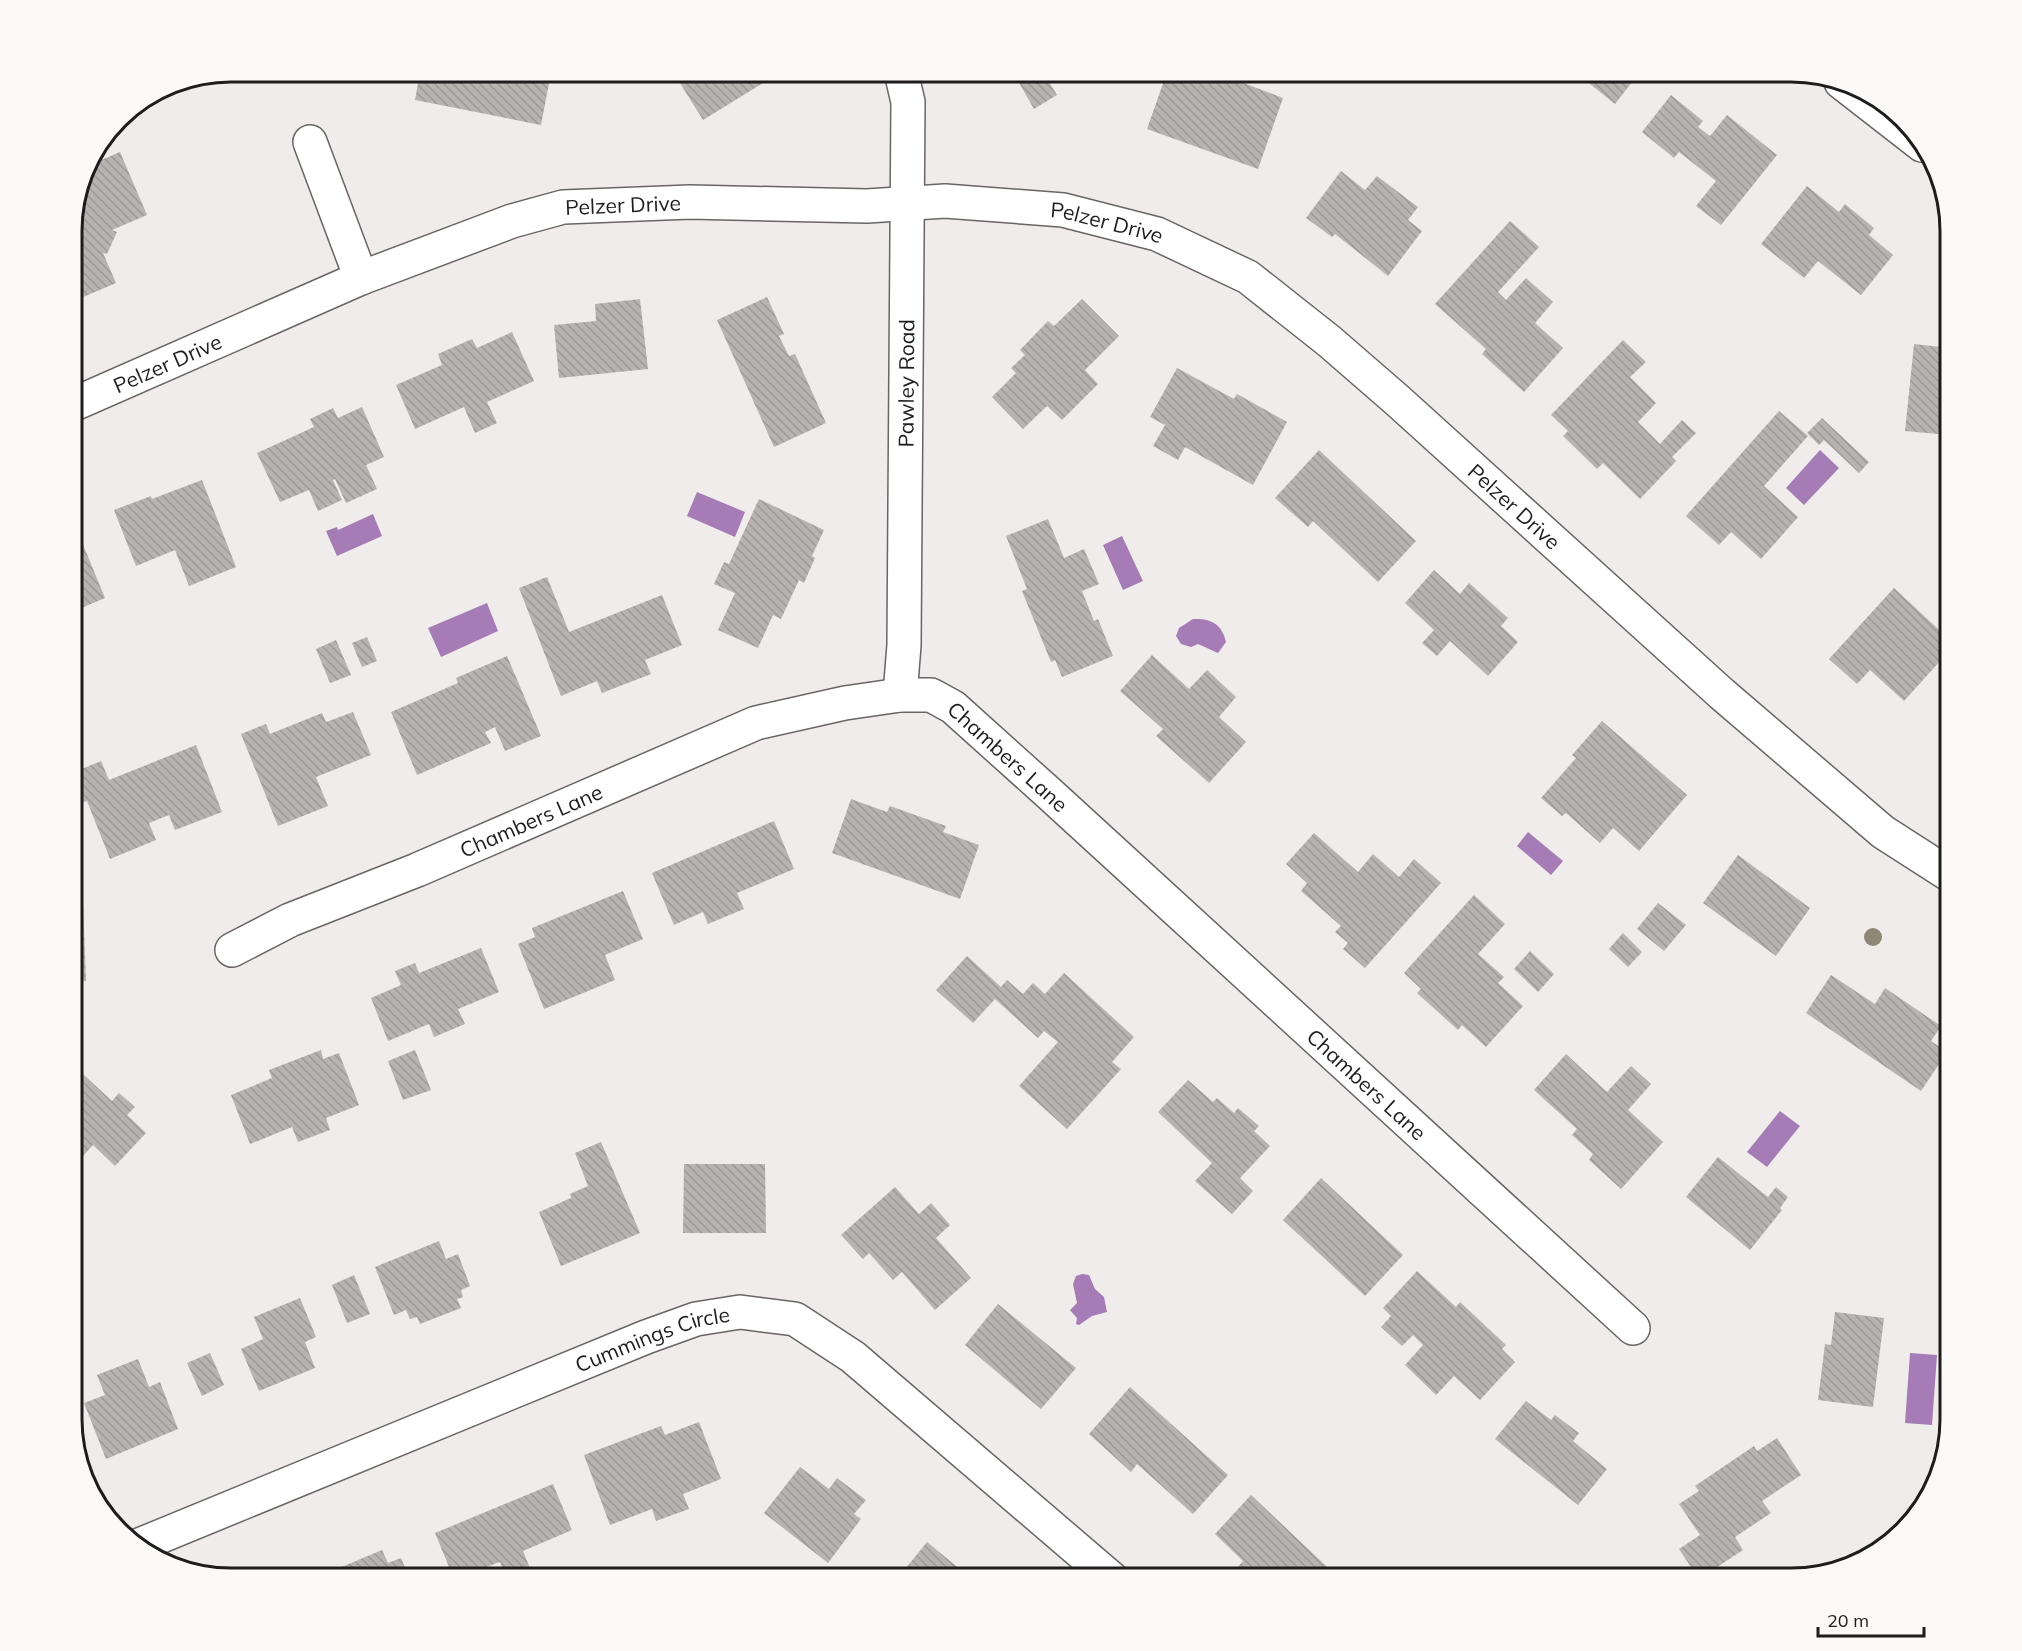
<svg xmlns="http://www.w3.org/2000/svg" width="2022" height="1651" font-family="Mulish,sans-serif">
	<style>
		.water { fill: #a57cb5 }
		.building { fill: url(#building-back-hatch) }
		.lines { fill: none; stroke-linecap: round; stroke-linejoin: round }
		.street-casing { stroke: #696565; stroke-width: 36 }
		.street { stroke: #fff; stroke-width: 33 }
		.tree { fill: #8f8776 }
		.labels { text-anchor: middle; dominant-baseline: central; stroke-width: 5; stroke-linejoin: round; paint-order: stroke }
		.street-label { font-size: 21px; fill: #1e1c1c; stroke: #fef9f9 }
		.rim { fill: none; stroke: #1e1c1c; stroke-width: 3 }
	</style>
	<defs>
		<pattern id="building-back-hatch" width="6" height="6" patternUnits="userSpaceOnUse" patternTransform="scale(1.5)"><rect width="6" height="6" fill="#b6b3b0"/><path d="M-1 5l2 2M0 0l6 6M5-1l2 2" fill="none" stroke="#9c9997"/></pattern>
	</defs>
	<rect width="100%" height="100%" fill="#f0eceb"/>
	<path class="water" d="M1820,450L1839,468L1804,505L1786,488Z
		M697,492L745,512L735,537L687,516Z
		M373,514L382,536L337,556L326,531L337,527L338,530Z
		M1122,536L1143,581L1123,590L1103,545Z
		M487,603L498,631L441,657L428,628Z
		M1193,619C1211,618 1222,624 1226,642L1218,653L1198,644L1191,647L1181,644L1176,636L1179,628Z
		M1528,832L1563,861L1551,875L1517,846Z
		M1780,1111L1800,1126L1767,1167L1747,1152Z
		M1082,1274L1089,1275L1095,1289L1104,1297L1107,1312L1092,1316L1079,1325L1076,1324L1077,1318L1070,1310L1077,1303L1073,1284L1076,1276Z
		M1910,1353L1937,1355L1932,1425L1905,1423Z"/>
	<path class="building" d="M420,72L551,73L541,125L415,100Z
		M673,72H781L703,120Z
		M997,72H1043L1057,95L1034,109L1014,74L1003,81Z
		M1185,72H1235L1233,79L1283,98L1258,169L1147,129L1166,75L1182,81Z
		M1575,72H1640L1615,104Z
		M1671,95L1703,121L1698,127L1710,136L1727,115L1777,155L1721,225L1696,206L1716,181L1679,152L1674,158L1642,132Z
		M120,152L147,215L112,230L117,232L107,254L103,253L116,283L74,301L72,220L87,166Z
		M1341,171L1365,190L1377,176L1418,207L1408,220L1422,231L1388,276L1335,234L1332,237L1306,218Z
		M1807,186L1839,212L1845,204L1874,228L1869,235L1893,255L1861,295L1818,261L1804,278L1761,244Z
		M1510,221L1539,247L1498,292L1506,300L1526,278L1553,302L1535,323L1563,348L1524,392L1482,354L1486,349L1435,304Z
		M767,297L784,334L779,336L789,356L795,354L826,423L774,447L717,320Z
		M640,299L648,369L559,378L554,325L596,321L595,304Z
		M1082,299L1119,336L1085,370L1098,384L1062,420L1047,406L1023,429L992,397L1016,373L1011,368L1025,355L1020,350L1048,321L1054,326Z
		M512,332L534,381L487,402L497,423L475,433L464,407L415,429L396,385L442,365L438,354L472,339L477,348Z
		M1623,340L1646,362L1630,377L1656,403L1638,422L1660,444L1682,420L1696,433L1672,457L1676,461L1640,499L1603,463L1597,469L1563,436L1568,431L1551,415Z
		M1914,344L1950,348V435L1905,431Z
		M1177,368L1234,399L1237,394L1287,422L1253,485L1185,447L1178,460L1153,446L1165,425L1150,417Z
		M362,407L384,457L366,465L377,489L346,503L335,479L333,480L342,500L318,511L309,490L280,502L257,453L314,427L310,419L333,408L338,418Z
		M1779,411L1808,436L1764,486L1798,517L1761,559L1731,532L1719,545L1686,516Z
		M1822,418L1869,462L1859,473L1824,440L1819,445L1807,433Z
		M1319,450L1416,541L1378,582L1313,521L1308,527L1275,498Z
		M202,480L236,567L189,586L175,550L136,566L114,510L151,496L152,499Z
		M759,499L824,530L812,556L815,558L804,583L799,580L781,619L773,615L758,648L718,630L735,593L714,584L724,562L729,564Z
		M1048,519L1064,558L1084,549L1099,584L1082,591L1094,621L1098,619L1113,656L1062,677L1055,660L1051,662L1022,591L1027,589L1006,536Z
		M75,525L105,598L72,612V526Z
		M1434,570L1460,594L1469,583L1508,618L1501,626L1518,642L1488,676L1450,641L1437,656L1422,643L1434,630L1405,603Z
		M547,577L569,632L662,595L682,645L645,660L651,674L602,693L597,681L561,696L519,588Z
		M1894,588L1950,640V650L1904,701L1870,670L1857,684L1829,659Z
		M367,637L377,661L362,667L352,643Z
		M336,640L351,675L330,683L316,649Z
		M1152,655L1189,689L1207,670L1236,697L1219,717L1246,742L1209,783L1156,736L1163,729L1120,691Z
		M507,656L541,736L505,751L495,727L485,732L491,743L417,775L391,712L458,683L456,678Z
		M353,712L371,755L316,777L328,806L278,826L241,734L266,724L270,734L322,713L326,722Z
		M1602,721L1687,795L1639,851L1613,828L1600,843L1566,813L1562,816L1541,798L1576,758L1572,755Z
		M196,745L222,812L175,830L169,815L149,823L156,840L110,859L87,801L76,805L72,795V773L101,761L109,780Z
		M851,799L887,812L890,806L946,826L943,832L979,845L960,899L832,853Z
		M774,821L794,869L737,893L744,909L708,924L703,912L674,925L652,873Z
		M1314,833L1358,872L1373,854L1399,877L1414,859L1441,883L1365,968L1343,949L1348,943L1335,932L1341,926L1301,891L1307,883L1286,864Z
		M1738,855L1810,908L1776,956L1703,903Z
		M623,891L643,939L605,955L615,980L544,1009L518,944L535,937L532,928Z
		M1474,895L1505,924L1478,954L1504,977L1498,983L1523,1006L1486,1047L1462,1025L1458,1030L1417,993L1421,989L1404,973Z
		M72,902H83L86,981H72Z
		M1658,903L1686,925L1664,951L1637,929Z
		M1623,933L1642,952L1628,967L1609,949Z
		M481,948L499,992L458,1009L465,1024L434,1037L429,1024L388,1041L371,998L401,985L395,971L415,963L419,973Z
		M1530,951L1554,974L1538,992L1514,969Z
		M967,956L1001,987L1007,980L1023,994L1033,983L1045,994L1064,973L1134,1037L1112,1062L1121,1069L1067,1129L1019,1086L1058,1042L1044,1031L1038,1038L995,999L973,1023L936,990Z
		M1831,975L1875,1004L1885,988L1941,1026L1931,1041L1947,1052L1921,1091L1806,1013Z
		M321,1050L323,1059L339,1053L359,1105L326,1118L330,1130L298,1142L292,1127L250,1144L231,1095L272,1078L269,1070Z
		M415,1050L431,1090L403,1100L388,1061Z
		M1566,1054L1607,1092L1631,1066L1651,1084L1628,1110L1663,1142L1621,1189L1589,1160L1593,1154L1572,1135L1577,1129L1534,1090Z
		M72,1064L112,1101L119,1093L135,1107L127,1115L146,1133L115,1166L93,1145L74,1166L72,1164Z
		M1188,1080L1213,1102L1217,1098L1234,1113L1238,1108L1259,1126L1254,1131L1270,1146L1240,1178L1253,1191L1232,1214L1195,1181L1212,1163L1158,1112Z
		M601,1142L640,1233L561,1266L539,1212L571,1198L570,1194L588,1186L575,1153Z
		M1718,1157L1768,1197L1776,1187L1788,1197L1780,1208L1782,1210L1750,1250L1686,1197Z
		M684,1164H765L766,1233H683Z
		M1321,1178L1403,1255L1365,1296L1283,1220Z
		M895,1187L919,1214L931,1203L950,1225L936,1238L971,1278L935,1310L902,1272L893,1280L869,1253L863,1259L841,1235Z
		M439,1241L446,1259L458,1254L470,1286L461,1290L463,1297L457,1299L461,1308L420,1324L417,1317L410,1319L406,1310L394,1315L375,1267Z
		M1417,1271L1456,1307L1460,1302L1506,1345L1502,1349L1515,1362L1480,1400L1454,1376L1436,1395L1405,1365L1423,1345L1413,1335L1402,1346L1381,1327L1391,1316L1383,1308Z
		M354,1275L370,1314L347,1323L332,1285Z
		M300,1298L316,1337L305,1342L315,1368L259,1391L241,1349L263,1339L254,1317Z
		M998,1304L1076,1368L1041,1409L965,1345Z
		M1835,1312L1884,1318L1873,1407L1818,1400L1825,1344L1831,1345Z
		M210,1353L224,1385L202,1396L187,1363Z
		M138,1359L149,1387L160,1382L178,1429L106,1459L84,1403L105,1395L97,1375Z
		M1130,1387L1228,1475L1193,1514L1137,1464L1131,1472L1089,1434Z
		M1526,1401L1551,1420L1555,1415L1579,1433L1573,1441L1607,1469L1578,1505L1495,1439Z
		M699,1422L721,1479L683,1494L689,1509L656,1521L652,1509L610,1525L584,1455L661,1426L665,1435Z
		M1777,1438L1801,1475L1762,1501L1771,1513L1735,1537L1743,1550L1699,1579L1679,1549L1700,1535L1679,1504L1699,1491L1695,1486L1754,1446L1757,1451Z
		M800,1467L829,1489L837,1478L866,1500L854,1514L861,1519L828,1563L764,1513Z
		M553,1484L572,1530L523,1551L534,1578L507,1579L500,1562L454,1579L435,1533Z
		M1251,1495L1340,1579H1245L1235,1570L1243,1561L1215,1534Z
		M927,1542L972,1579H897Z
		M382,1550L388,1563L401,1558L410,1579H335L332,1571Z"/>
	<g class="lines">
		<g class="street-casing">
			<g id="street">
				<path d="M1841,82L1922,145"/>
				<path d="M310,142L361,278"/>
				<path id="s1" d="M72,405L361,278L512,221L563,207L690,202L867,206L945,201L1063,210L1157,234L1248,277L1329,341L1397,400L1722,694L1883,832L1950,875"/>
				<path id="s2" d="M900,695L904,645L908,102L901,72"/>
				<path id="s3" d="M232,950L290,920L417,870L756,723L845,703L900,695H931L953,707L1052,796L1633,1328"/>
				<path id="s4" d="M137,1546L646,1337L696,1319L740,1312L795,1319L853,1357L1112,1579"/>
			</g>
		</g>
		<use href="#street" class="street"/>
	</g>
	<circle class="tree" cx="1873" cy="937" r="9"/>
	<g class="labels">
		<g class="street-label">
			<text stroke="none"><textPath href="#s1" startOffset="590">Pelzer Drive</textPath></text>
			<text stroke="none"><textPath href="#s1" startOffset="1076">Pelzer Drive</textPath></text>
			<text stroke="none"><textPath href="#s1" startOffset="104">Pelzer Drive</textPath></text>
			<text stroke="none"><textPath href="#s2" startOffset="312">Pawley Road</textPath></text>
			<text stroke="none"><textPath href="#s1" startOffset="1580">Pelzer Drive</textPath></text>
			<text stroke="none"><textPath href="#s3" startOffset="848">Chambers Lane</textPath></text>
			<text stroke="none"><textPath href="#s3" startOffset="326">Chambers Lane</textPath></text>
			<text stroke="none"><textPath href="#s3" startOffset="1334">Chambers Lane</textPath></text>
			<text stroke="none"><textPath href="#s4" startOffset="556">Cummings Circle</textPath></text>
		</g>
	</g>
	<path d="M0 0H2022V1651H0ZM231 82H1791A149 149 0 0 1 1940 231V1419A149 149 0 0 1 1791 1568H231A149 149 0 0 1 82 1419V231A149 149 0 0 1 231 82Z" fill="#fef9f9" fill-rule="evenodd"/>
	<path class="rim" d="M231 82H1791A149 149 0 0 1 1940 231V1419A149 149 0 0 1 1791 1568H231A149 149 0 0 1 82 1419V231A149 149 0 0 1 231 82Z"/>
	<path d="M1818 1627v9h106v-9" fill="none" stroke="#1e1c1c" stroke-width="3"/>
	<text x="1827" y="1627" font-size="18" fill="#1e1c1c" stroke="#fef9f9" stroke-width="4.5" paint-order="stroke">20 m</text>
</svg>
